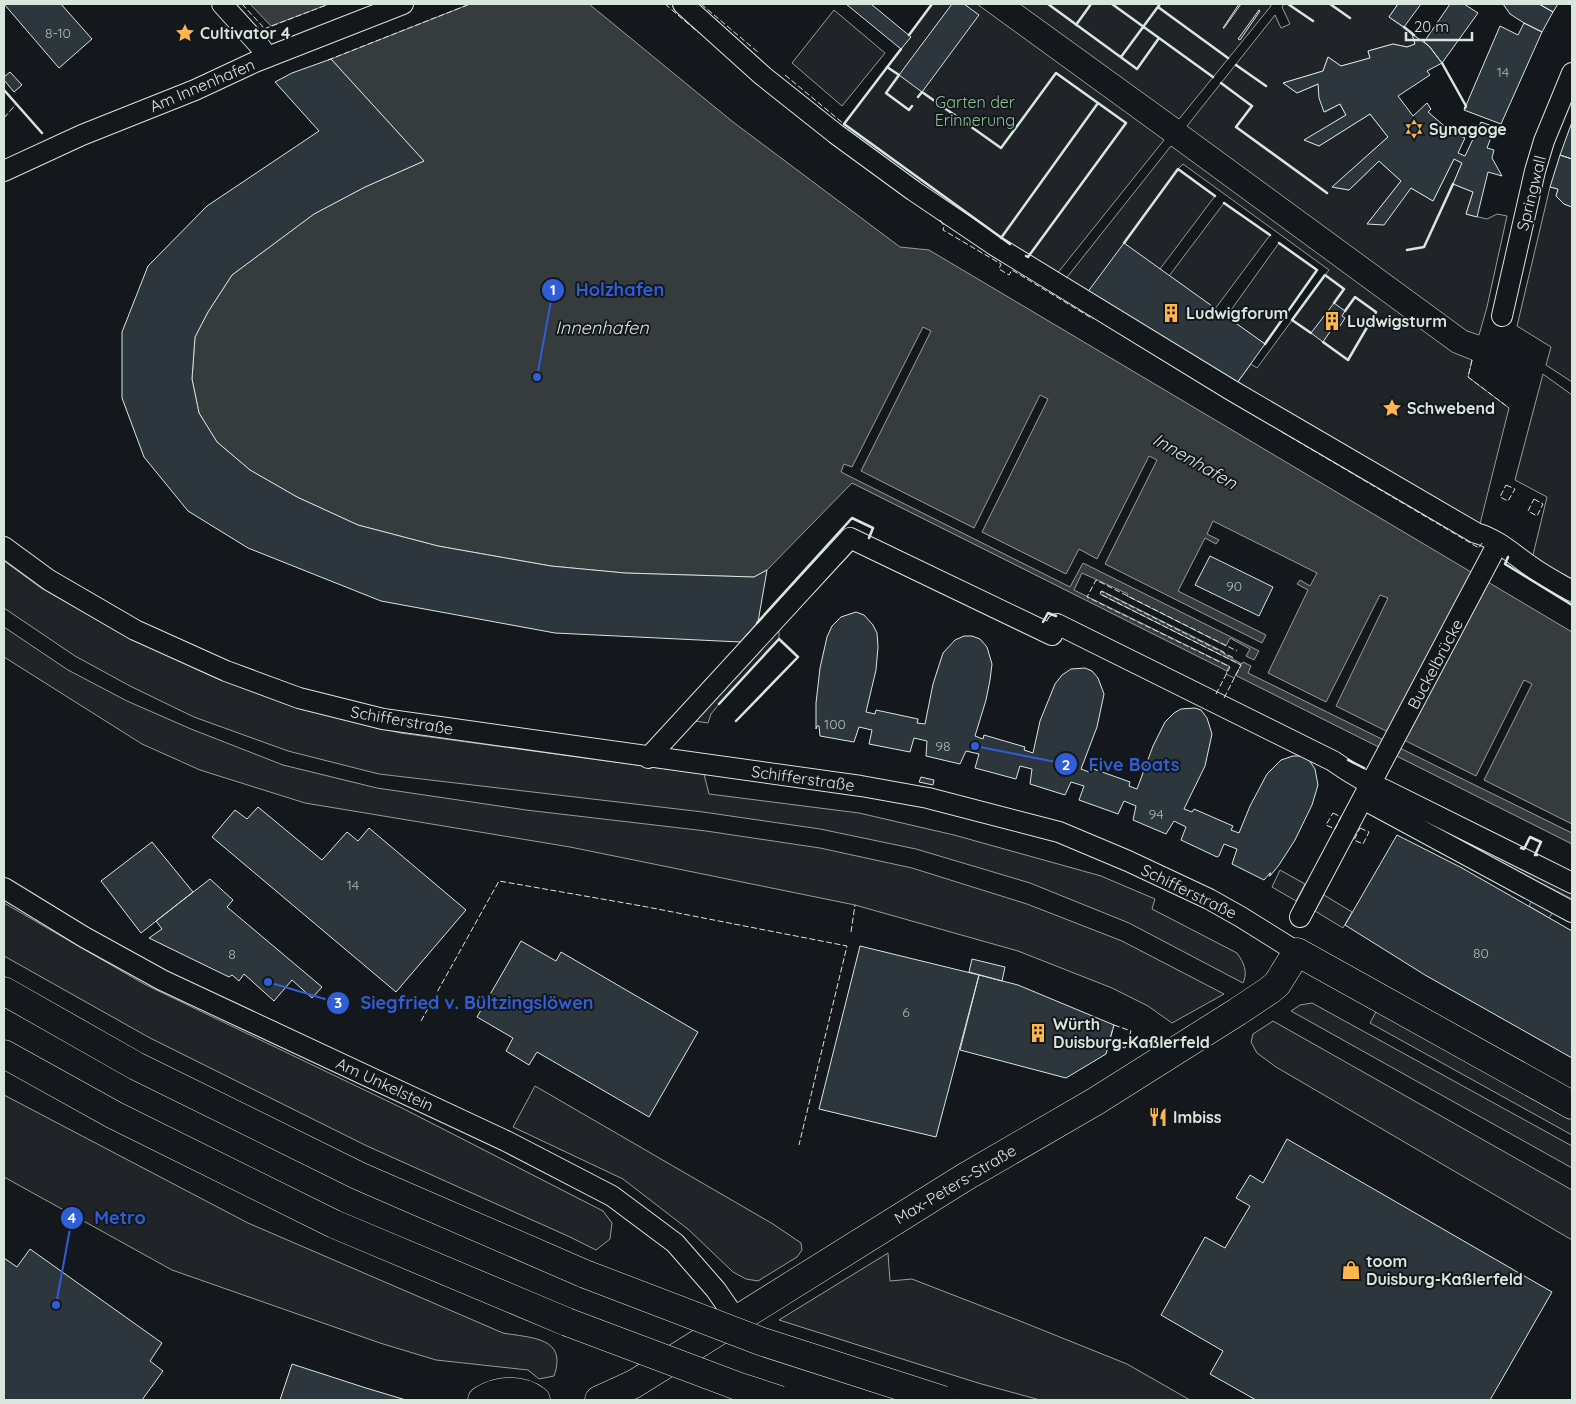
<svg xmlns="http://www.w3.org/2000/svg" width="1576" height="1404" font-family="Quicksand,sans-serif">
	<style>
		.green { fill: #202428; stroke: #939e99 }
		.water { fill: #363b3e; stroke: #939e99 }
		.pier { fill: #14181c; stroke: #939e99 }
		.building { fill: #2c363c; stroke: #d8e6dc }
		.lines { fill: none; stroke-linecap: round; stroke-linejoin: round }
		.street-casing { stroke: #d8e6dc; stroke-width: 22 }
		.secondary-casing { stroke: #d8e6dc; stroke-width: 29 }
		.highway-casing { stroke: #d8e6dc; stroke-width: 29 }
		.street { stroke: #14181c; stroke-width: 20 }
		.secondary { stroke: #14181c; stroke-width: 28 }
		.highway { stroke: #14181c; stroke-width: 28 }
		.highway-bridge-casing { stroke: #d8e6dc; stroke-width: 29; stroke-linecap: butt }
		.highway-bridge { stroke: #14181c; stroke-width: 28 }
		.fence { stroke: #d8e6dc; stroke-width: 1; stroke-dasharray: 6 2.5; stroke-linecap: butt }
		.wall { stroke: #d8e6dc; stroke-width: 2.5 }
		.labels { text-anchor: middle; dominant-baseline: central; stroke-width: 4; stroke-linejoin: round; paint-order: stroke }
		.number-label { font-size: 14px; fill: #adbab4 }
		.poi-label { font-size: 16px; font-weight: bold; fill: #d8e6dc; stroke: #14181c; text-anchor: start }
		.street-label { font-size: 16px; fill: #d8e6dc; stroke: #14181c }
		.park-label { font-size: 16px; fill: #8ac095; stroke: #14181c }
		.water-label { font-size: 18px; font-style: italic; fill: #d8e6dc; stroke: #14181c }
		.leader { fill: none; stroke: #305dd8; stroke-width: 2 }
		.callout-dot { fill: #305dd8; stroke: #14181c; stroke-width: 2 }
		.mark-label { font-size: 15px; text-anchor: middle; font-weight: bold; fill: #fff }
		.callout-label { font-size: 18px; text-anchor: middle; font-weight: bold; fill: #305dd8; stroke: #14181c; stroke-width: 4; stroke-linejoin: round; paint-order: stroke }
	</style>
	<rect width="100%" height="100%" fill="#14181c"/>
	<path class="green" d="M932,4H977L1164,140L1056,275L1028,257L844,124L910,37L909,35Z
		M1020,4H1270L1271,6L1179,119Z
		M1284,4H1398L1389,17L1412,34L1415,44L1407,47L1393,44L1368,51L1370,58L1341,66L1328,57L1323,71L1283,83L1297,93L1318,84L1325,112L1340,104L1346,115L1305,140L1319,146L1370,114L1388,137L1333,187L1349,190L1379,161L1401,181L1368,223L1411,188L1433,201L1454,159L1462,163L1453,184L1473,192L1466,214L1487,219L1497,214L1507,216L1487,307L1479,335L1467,331L1187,126L1275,15L1281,28L1290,24L1282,7Z
		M834,10L885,53L842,106L792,63Z
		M1171,146L1452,352L1472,360L1468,377L1509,408L1479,528L1237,383L1251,364L1257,368L1329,270L1183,164L1178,169L1215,196L1160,269L1087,293L1064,281Z
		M1550,187L1558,189L1556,196L1564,204L1572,207V382L1546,365L1551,347L1517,326Z
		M1224,203L1270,235L1215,309L1169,276Z
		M1279,243L1317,270L1265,344L1226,317Z
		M1543,374L1572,395V583L1532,559L1547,497L1515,480Z
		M851,542L1058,642L1026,634L855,549L779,630V639L719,704L711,714L708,723L688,720Z
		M4,561L41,588L131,639L218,679L301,708L400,733L704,774L709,794L859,813L954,835L1101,876L1155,899L1152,909L1237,953C1244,963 1248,972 1243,983L1129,923L1030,883L916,849L820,829L703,812L379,774L288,751L194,717L130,686L75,656L4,608Z
		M4,627L68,670L127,701L191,729L283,765L377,788L526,810L706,831L820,848L912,868L1027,904L1122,941L1224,994L1172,1023L1148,1006L1112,988L1018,951L855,905L570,847L305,803L200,770L142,744L4,657Z
		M1384,792L1572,887V899L1408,815Z
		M1280,870L1305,884L1296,901L1272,887Z
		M1324,895L1352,912L1343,928L1315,911Z
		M1534,897L1555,909L1549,918L1529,906Z
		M4,903L144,984L402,1108L603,1211L612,1223L610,1239L596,1250L570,1237L367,1146L150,1038L4,956Z
		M1312,1003L1572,1146V1168L1291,1011L1300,1005Z
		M1377,1010L1572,1118V1135L1370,1023Z
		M1273,1021L1572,1190V1240L1276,1067L1257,1053L1251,1042L1253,1034Z
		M535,1086L773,1224L801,1243L802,1250L797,1257L758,1281L746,1279L733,1272L689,1230L623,1179L513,1127Z
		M4,1095L248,1223L503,1333C531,1338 568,1337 554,1376L539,1379L528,1370L436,1360L380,1343L172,1270L4,1177Z
		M888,1253L890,1281L912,1279L1015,1319L1127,1364L1190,1400H1040L978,1383L779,1320Z"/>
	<path class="water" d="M250,4H329L271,26Z
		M470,4H589L733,122L900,247L929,250L1572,632V844L852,483L767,570L754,577L625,573L551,566L438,546L358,525L297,497L250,470L217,442L199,413L192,379L195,337L208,312L232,275L314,214L365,187L424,161L331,59Z"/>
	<path class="pier" d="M923,327L931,331L861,471L974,528L1040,395L1048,399L982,532L1066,574L1079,549L1097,559L1149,456L1157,460L1105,564L1262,643L1266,635L1178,591L1205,538L1216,544L1219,540L1207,534L1213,521L1317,573L1310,586L1300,580L1297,584L1308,590L1268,673L1326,702L1380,595L1388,598L1336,706L1476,776L1524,680L1532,684L1484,780L1572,824V833L1248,673L1251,666L1243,662L1242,664L1224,654V652L1102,591L1100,594L1241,665L1234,678L1226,674L1229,666L1074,590L1082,573L1128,594L1127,596L1226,646L1230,638L1250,649L1246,656L1254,660L1259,651L1083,563L1070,587L841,472L844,464L852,467Z"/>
	<path class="building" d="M4,4H61L92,39L59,68Z
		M846,4H871L911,37L901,49Z
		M952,4H964L979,15L922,92L899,75Z
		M1239,4H1241L1224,28H1223Z
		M1398,4H1421L1404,27L1389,17Z
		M1450,4H1464L1478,13L1442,63L1429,46L1424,42Z
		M1503,4H1539L1553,12L1542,32L1524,23L1510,14Z
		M1539,4H1558L1553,12Z
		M1259,10L1260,11L1240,40L1238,39Z
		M1524,23L1542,32L1501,124L1464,110L1500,26L1518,35Z
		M1412,34L1429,46L1442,63L1427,71L1430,75L1398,96L1413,116L1427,103L1431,109L1428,112L1450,131L1465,138L1458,153L1465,156L1481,122L1495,127L1487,148L1494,150L1492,158L1502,176L1488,172L1477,217L1466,214L1473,192L1453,184L1462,163L1454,159L1433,201L1411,188L1384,225L1367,224L1401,181L1379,161L1349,190L1332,187L1388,137L1370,114L1319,146L1304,140L1346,115L1340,104L1324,112L1319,98L1318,84L1297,93L1283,83L1323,71L1328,57L1341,66L1370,58L1368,51L1393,44L1407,47L1415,44Z
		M331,59L424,161L365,187L314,214L232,275L208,312L195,337L192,379L199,413L217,442L250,470L297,497L358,525L438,546L551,566L625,573L754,577L767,570L758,622L740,642L555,633L381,601L248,548L188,511L144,457L122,398V332L148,266L207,206L319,131L275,82L292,73Z
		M10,72L22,85L14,92L4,80V77Z
		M1572,122V159L1560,155Z
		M1560,155L1572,159V207L1564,204L1556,196L1558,189L1550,187Z
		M1124,243L1265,344L1237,383L1087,293Z
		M1334,303L1345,311L1342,316L1345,318L1340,326L1336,323L1323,342L1311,333Z
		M1210,556L1273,587L1259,616L1195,585Z
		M856,612L864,615L873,625L877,633L878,647L876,670L866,712L875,714L876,710L918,719L917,723L925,724L933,684L943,653L955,640L964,636H972L980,639L987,647L992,664L990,680L986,700L975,736L983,739L984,735L1025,747L1024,750L1033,753L1040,721L1055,684L1062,675L1071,669L1085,668L1092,671L1098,678L1104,694L1097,727L1081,769L1089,772L1091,768L1130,782L1129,786L1137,789L1153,746L1165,722L1174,713L1181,709L1195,708L1201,710L1207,718L1212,734L1205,766L1184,809L1192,812L1194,809L1233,826L1231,830L1239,833L1250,806L1267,774L1281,760L1293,756H1302L1309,760L1315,769L1318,785L1312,805L1295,840L1279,865L1270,876H1269L1271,873H1270L1264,880L1232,864L1237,849L1224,844L1219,856L1217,857L1181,840L1186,827L1174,821L1166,834L1133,820L1136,806L1124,801L1118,814L1079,800L1084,786L1071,782L1065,795L1030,784L1032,769L1020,766L1016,779L975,768L979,754L966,751L960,764L926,756L927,741L914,738L910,752L869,744L872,730L859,727L854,742L820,736L819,726H817L816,729V703L820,668L827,637L832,626L841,617Z
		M921,777L934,780L933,785L919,782Z
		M258,807L322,860L347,832L358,841L369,828L466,910L396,992L212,837L235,810L247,819Z
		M1397,835L1462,868L1572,931V1058L1425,975L1345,925Z
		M152,842L193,892L141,933L101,881Z
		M210,879L233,900L227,907L322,987L312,998L292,980L274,1001L244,974L239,981L232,975L229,977L149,938L162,929L156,921Z
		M521,941L556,961L561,952L698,1032L649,1117L537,1052L529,1065L506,1051L513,1038L477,1017Z
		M860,946L979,975L936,1137L819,1109Z
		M972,959L1005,967L1002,981L969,972Z
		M979,975L1018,985L1114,1025L1106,1054L1066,1078L960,1050Z
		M1287,1139L1552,1292L1490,1400H1256L1210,1374L1223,1351L1161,1315L1205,1237L1225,1248L1250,1206L1236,1198L1250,1175L1263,1183Z
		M30,1249L162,1343L150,1361L163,1371L142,1400H4V1258L17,1267Z
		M292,1364L366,1388L406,1400H280Z"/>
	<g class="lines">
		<g class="street-casing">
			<path id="street" d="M222,4L259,45L268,57
				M683,4L763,76L836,134L914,191L994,245L1231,390L1476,533C1497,539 1512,553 1529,565C1542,575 1558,583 1572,591
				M4,171L82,135L195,90L255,62L403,4
				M1502,316L1535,171L1544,141L1572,73
				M4,547L49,580L135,630L226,671L299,698L383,719L861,786L928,798L1059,832L1128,861L1209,899L1241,917L1297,952
				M648,758L850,538L1052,635L1057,624L1333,761C1350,773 1366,783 1385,790L1572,883
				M1363,799L1572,912
				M4,888L84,937L162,980L506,1141L612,1196L675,1243L716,1290L736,1319
				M1300,917L1498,543"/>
		</g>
		<g class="secondary-casing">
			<path id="secondary" d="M482,1400C498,1390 520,1388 536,1400
				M599,1400L634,1384L965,1177L1096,1101L1237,1012L1270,990L1277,984L1297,952L1572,1105"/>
		</g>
		<g class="highway-casing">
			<path id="highway" d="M4,991L136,1066L359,1176L585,1274
				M4,1054L114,1115L334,1224L567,1322"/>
		</g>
		<use href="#street" class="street"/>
		<use href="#secondary" class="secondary"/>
		<use href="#highway" class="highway"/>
		<g class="highway-bridge-casing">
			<path id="highway-bridge" d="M585,1274L760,1341L943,1400
				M567,1322L740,1387L780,1400"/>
		</g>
		<use href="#highway-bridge" class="highway-bridge"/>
		<path class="fence" d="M242,4L265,29
			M665,4L699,33
			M701,4L759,53
			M264,29L329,4
			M328,60L470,4
			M785,75L844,124
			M4,118L16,104
			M940,220L944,226L943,230L1001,264L999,269L1009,275L1012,270L1093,319
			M1472,360L1468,377L1509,408
			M1282,432L1479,548L1482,543
			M1506,485L1515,489L1508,501L1500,497Z
			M1534,499L1543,504L1537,516L1528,511Z
			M1216,694L1230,667L1087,597L1096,580L1237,651
			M1224,698L1241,665L1100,594L1101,591L1234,658
			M1333,813L1341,817L1335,829L1326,825Z
			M1360,828L1369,832L1363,844L1354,840Z
			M851,932L855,905
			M421,1021L499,881L642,906L847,946L799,1145
			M1114,1025L1131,1031L1125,1048L1109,1042Z"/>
		<path class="wall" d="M1048,4L1137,69L1159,38
			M1112,4L1213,77
			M1288,4L1313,21
			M1330,4L1350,18
			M1158,7L1228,58
			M1076,25L1091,4
			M1404,27L1414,35
			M909,35L932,4
			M901,49L844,124L1010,244
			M1121,57L1160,4
			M1442,63L1466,106L1465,108
			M1236,65L1266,86
			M887,67L899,75L886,93L909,110L912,106
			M1221,83L1252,106L1236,127L1327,193
			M4,90L42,133
			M918,97L922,92L1001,148L1056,73L1126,123L1028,257L1026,256
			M1224,203L1270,235
			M1001,238L1098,103
			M1124,243L1178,169L1215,196
			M1407,250L1424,247L1453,184
			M1311,333L1292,320L1325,275L1344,289L1334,303
			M1323,342L1348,360L1376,312L1355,297L1345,311
			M1265,344L1317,270L1279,243
			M1508,557L1505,564L1572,605
			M1043,622L1048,613L1056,616
			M757,623L852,518L873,528L869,538
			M719,704L779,639L798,657L736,721
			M1348,760L1364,768
			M1521,848L1524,849L1530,837L1541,842L1535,855H1537"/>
	</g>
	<defs>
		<g id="sight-bare" transform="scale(1.5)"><path d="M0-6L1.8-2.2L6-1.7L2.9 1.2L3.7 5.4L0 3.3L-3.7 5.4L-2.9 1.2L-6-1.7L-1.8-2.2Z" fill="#ffb74d" stroke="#14181c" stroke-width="2.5" paint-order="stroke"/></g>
		<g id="synagogue-bare" transform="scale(1.5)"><path d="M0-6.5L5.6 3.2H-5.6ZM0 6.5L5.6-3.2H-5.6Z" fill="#ffb74d" stroke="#14181c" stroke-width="2.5" paint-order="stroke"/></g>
		<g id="building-bare" transform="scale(1.5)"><path d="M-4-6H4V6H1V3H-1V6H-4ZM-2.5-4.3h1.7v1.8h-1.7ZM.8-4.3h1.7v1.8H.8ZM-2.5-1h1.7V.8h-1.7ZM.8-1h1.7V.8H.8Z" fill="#ffb74d" stroke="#14181c" stroke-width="2.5" paint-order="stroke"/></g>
		<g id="restaurant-bare" transform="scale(1.5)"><path d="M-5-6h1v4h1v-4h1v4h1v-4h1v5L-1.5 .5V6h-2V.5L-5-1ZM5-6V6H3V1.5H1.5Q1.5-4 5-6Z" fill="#ffb74d" stroke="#14181c" stroke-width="2.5" paint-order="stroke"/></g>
		<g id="shop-bare" transform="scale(1.5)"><path d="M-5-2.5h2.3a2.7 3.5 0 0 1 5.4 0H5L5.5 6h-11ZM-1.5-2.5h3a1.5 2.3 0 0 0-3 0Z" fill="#ffb74d" stroke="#14181c" stroke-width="2.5" paint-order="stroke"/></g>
	</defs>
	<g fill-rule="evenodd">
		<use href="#sight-bare" x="185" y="33"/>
		<use href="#synagogue-bare" x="1414" y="129"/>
		<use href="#building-bare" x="1171" y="313"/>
		<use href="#building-bare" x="1332" y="321"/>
		<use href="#sight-bare" x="1392" y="408"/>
		<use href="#building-bare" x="1038" y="1033"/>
		<use href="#restaurant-bare" x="1158" y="1117"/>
		<use href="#shop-bare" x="1351" y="1270"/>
	</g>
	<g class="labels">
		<g class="number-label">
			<text x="58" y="33">8-10</text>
			<text x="1503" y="72">14</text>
			<text x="1234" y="586">90</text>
			<text x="835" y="724">100</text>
			<text x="943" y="746">98</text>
			<text x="1156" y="814">94</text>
			<text x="353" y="885">14</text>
			<text x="1481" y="953">80</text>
			<text x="232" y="954">8</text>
			<text x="906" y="1012">6</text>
		</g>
		<g class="poi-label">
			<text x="200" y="33">Cultivator 4</text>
			<text x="1429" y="129">Synagoge</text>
			<text x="1186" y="313">Ludwigforum</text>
			<text x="1347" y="321">Ludwigsturm</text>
			<text x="1407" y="408">Schwebend</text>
			<text x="1053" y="1024">Würth<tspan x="1053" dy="18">Duisburg-Kaßlerfeld</tspan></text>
			<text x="1173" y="1117">Imbiss</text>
			<text x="1366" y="1261">toom<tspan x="1366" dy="18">Duisburg-Kaßlerfeld</tspan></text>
		</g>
		<g class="street-label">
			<text transform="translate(202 85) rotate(-23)">Am Innenhafen</text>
			<text transform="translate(1531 193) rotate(-76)">Springwall</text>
			<text transform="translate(1435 664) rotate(-62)">Buckelbrücke</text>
			<text transform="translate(402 720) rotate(10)">Schifferstraße</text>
			<text transform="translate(803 778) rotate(8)">Schifferstraße</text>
			<text transform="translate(1189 891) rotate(26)">Schifferstraße</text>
			<text transform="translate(385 1084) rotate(25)">Am Unkelstein</text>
			<text transform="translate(955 1184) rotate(-31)">Max-Peters-Straße</text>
		</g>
		<g class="park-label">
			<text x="975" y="102">Garten der<tspan x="975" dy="18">Erinnerung</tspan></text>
		</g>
		<g class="water-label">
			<text x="602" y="327">Innenhafen</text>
			<text transform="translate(1195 461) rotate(30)">Innenhafen</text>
		</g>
	</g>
	<path class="leader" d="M537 377L553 290M975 746L1066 764M268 982L338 1003M56 1305L72 1218"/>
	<g class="callout-dot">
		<circle cx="537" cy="377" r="5"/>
		<circle cx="975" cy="746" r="5"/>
		<circle cx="268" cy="982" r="5"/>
		<circle cx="56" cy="1305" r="5"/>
		<circle cx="553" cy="290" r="12"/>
		<circle cx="1066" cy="764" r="12"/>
		<circle cx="338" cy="1003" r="12"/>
		<circle cx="72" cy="1218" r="12"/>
	</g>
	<g class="mark-label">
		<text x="553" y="295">1</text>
		<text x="1066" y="770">2</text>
		<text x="338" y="1008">3</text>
		<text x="72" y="1223">4</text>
	</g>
	<g class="callout-label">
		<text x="620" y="296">Holzhafen</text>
		<text x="1134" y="771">Five Boats</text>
		<text x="477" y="1009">Siegfried v. Bültzingslöwen</text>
		<text x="120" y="1224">Metro</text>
	</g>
	<rect width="1576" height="1404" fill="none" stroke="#d8e6dc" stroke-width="10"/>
	<path d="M1406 32v8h66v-8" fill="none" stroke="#d8e6dc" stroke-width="2.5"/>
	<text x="1414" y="32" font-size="15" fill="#d8e6dc" stroke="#14181c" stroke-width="4" paint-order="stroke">20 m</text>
</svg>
